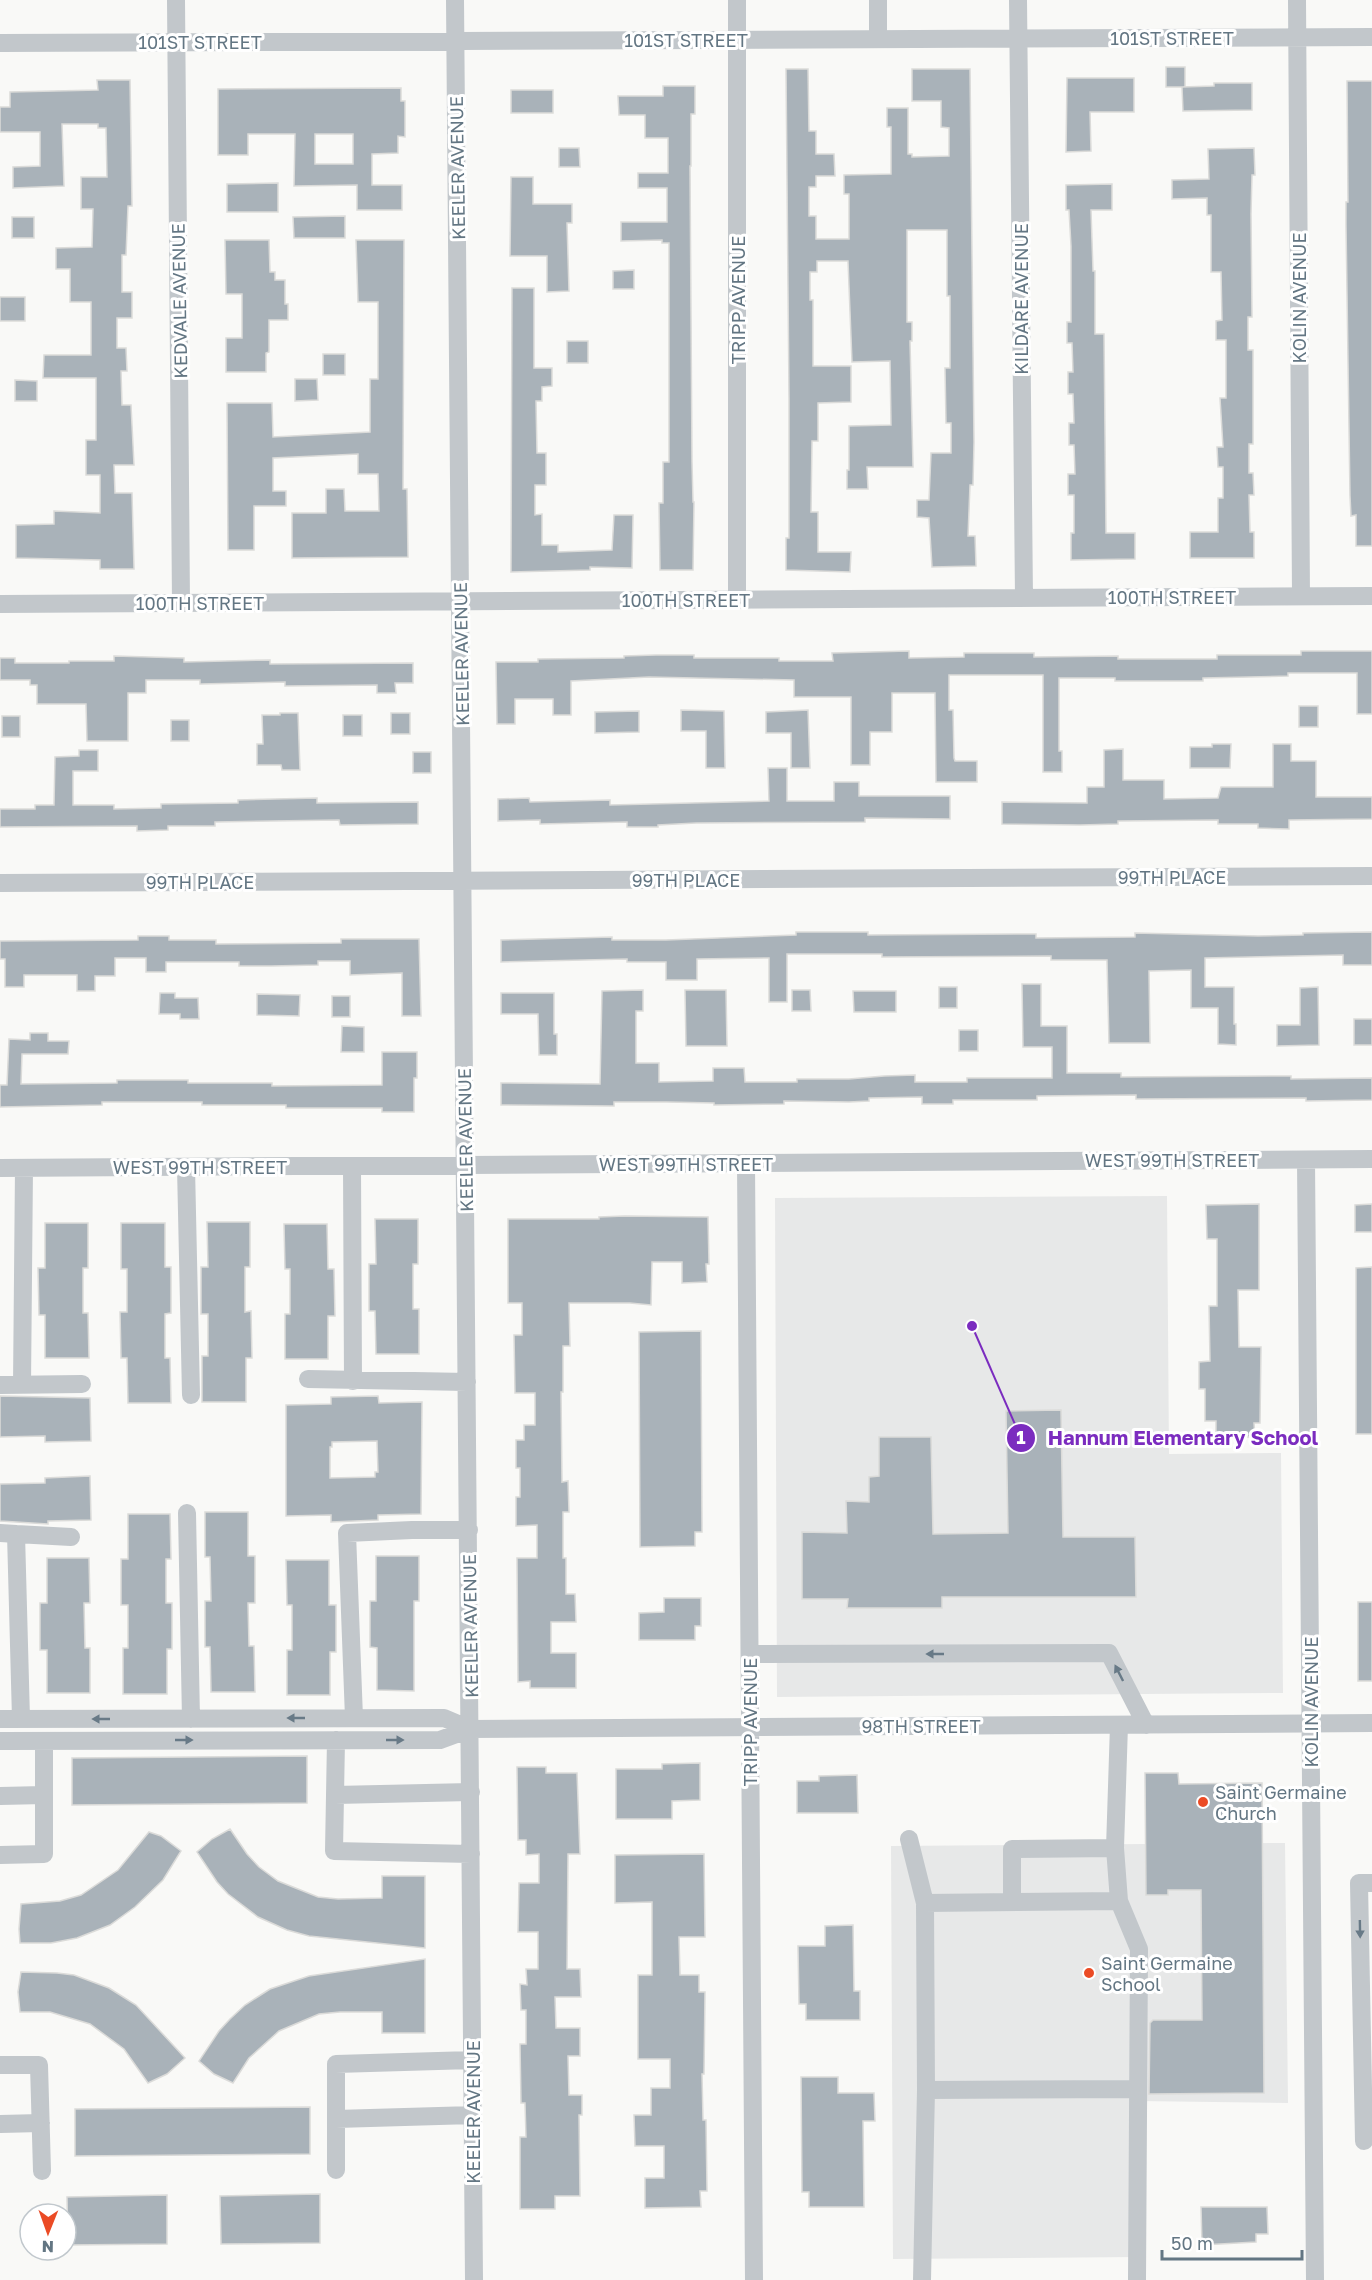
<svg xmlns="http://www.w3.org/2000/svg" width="1372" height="2280" font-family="'Golos Text',sans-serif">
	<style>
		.built { fill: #e7e8e8 }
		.building { fill: #a9b2b9; stroke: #dbdbd9; stroke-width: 1.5; fill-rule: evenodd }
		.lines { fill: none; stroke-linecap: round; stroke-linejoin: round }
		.minor { stroke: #c2c7cb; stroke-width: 18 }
		.oneway { fill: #687a87 }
		.poi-dot { fill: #eb4b25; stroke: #fff; stroke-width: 2 }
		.labels { text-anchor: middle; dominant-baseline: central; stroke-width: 6; stroke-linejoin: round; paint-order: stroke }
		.street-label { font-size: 18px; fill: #637683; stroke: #fff }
		.poi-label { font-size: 18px; fill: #637683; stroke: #fff; text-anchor: start }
		.leader { fill: none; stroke: #7b2cbf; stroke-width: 2 }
		.callout-dot { fill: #7b2cbf; stroke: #fff; stroke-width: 2 }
		.mark-label { font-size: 18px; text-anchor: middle; font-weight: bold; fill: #fff }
		.callout-label { font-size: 20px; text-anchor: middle; font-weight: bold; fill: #7b2cbf; stroke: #fff; stroke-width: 6; stroke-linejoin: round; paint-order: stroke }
	</style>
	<rect width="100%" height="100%" fill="#f9f9f7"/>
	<path class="built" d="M1167,1196L1169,1454L1281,1453L1283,1693L777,1697L775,1198Z
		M1285,1843L1288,2103L1137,2101V2257L893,2259L891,1846Z"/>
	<path class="building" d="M1166,67H1185V87H1166Z
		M786,69H808L809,131H816V154H834L835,176H816V187H809V216H816V239H849V194H844V175L891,174V127H887V108H908V154H912V157L949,156V128L941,127V101H912V69H970L974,442L973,485H970L968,536H975L976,566L932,567L929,518L917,517V500H929L931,453H951V423H946L945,368H950V296H947V230H907V322H912V341H910L913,467H867L868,489H847V470H849V426L891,425L890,361L852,362L848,261H817V272H810V300H813V366H851V402L818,403V441H812L811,512H818V552H851L850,572L786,570V538H789V398Z
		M1067,78H1134V112H1090L1091,151L1066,152Z
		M97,80H130L132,206H128L126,255H122V292H132V318H117V348H126L127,371H121L122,405H131L134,465H114L115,493H132L134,569H100V560L16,558V525L54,524V511L100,513V475H86V440H96V378H43L44,355H91V302H70V269H56V248L92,247L93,209H81V177H107L106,128H98V124H62L64,186L13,188V167L40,166V132H0V107H10V92L98,90Z
		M1347,81H1372V546H1356V515L1351,516L1350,496L1346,225V202H1348Z
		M1214,83H1252V110L1183,111L1182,87L1214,86Z
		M663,86H695V114H691V166H690L692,462L693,502H694L693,570H660L659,503H663V462H669V243H662V240L621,241V222H667V188H638V173H668V138H645V115H619L618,96H663Z
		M401,88V101H405V137L398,136V153L372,154V185H402V210H357V185L294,186L295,134H248V155H218V89ZM315,134H353V164H315Z
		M511,90H553V113H511Z
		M559,148H579L580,167H559Z
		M1254,148L1255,175H1252L1251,214L1252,317H1248V350H1253V444H1249V473H1253L1254,495H1249L1250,532H1254V558H1190V532H1218V498H1223V467H1218L1217,447H1223L1220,398H1226V340H1216V321L1222,320L1221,272H1211V215H1207V198L1172,199V180L1209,179L1208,149Z
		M511,177H533V204H572V223H567L569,291L547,292V256H510Z
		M278,183V212H227V184Z
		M1112,184V210H1091L1093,271H1095V334H1104L1106,533H1135V559L1071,560V533H1074V495H1068V474H1075L1074,445H1069V423H1074L1073,394H1068V372H1073L1072,343H1067V322H1071V246L1069,210H1066V185Z
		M345,216V238H294L293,217Z
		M12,217H34V238H12Z
		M225,240H269L270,272H275V280H285V304H288V320H269V352L266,353V372H226V338H242V294H226Z
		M356,240H404L403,489H407L408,557L292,558V513H326V489H344L345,511H379L378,474H358V454L273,458V491H286V506H254V550H228L227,403H272L273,437L370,432V379H378V302H358Z
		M634,270V289H613V271Z
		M512,288H534V368H552V386L542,387V401H536L537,453H546V485H535V515L542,514V545H558V552L612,550L614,515H633L632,568L590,567V570L511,572Z
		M0,297H25V321H0Z
		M567,341H588V363H567Z
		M323,354H345V375H323Z
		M295,379H317L318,400L295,401Z
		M15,380L37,381V401H15Z
		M909,651V658L964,657V653H1034V657L1118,656V659H1217V655H1301V651H1372V714H1357V673H1288V676L1203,678V681H1115V678H1059V751H1062V772H1043V675H949V710H953L954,758L955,761H977V782H936L935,693H892V732H870V765H851V697H794V680L649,677L571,681V715H553V699H515V724H497L496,662H538V659L624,658V656L656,655H694V658H779V661H833L832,653Z
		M114,656L184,658V662L270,660V664L413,663V683H395L396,693H377V685L285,686V682L200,684V680H146V693H128V741H87L86,704H37V685H30V680H0V658H15V663H69V661H114Z
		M1299,706H1318V727H1299Z
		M681,710L724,711L725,768H706V731H681Z
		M808,710L810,768H791V733H766V712Z
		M639,711V732L595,733V712Z
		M280,713H298L300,770H282L281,765H257V744H263L262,715H280Z
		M391,713H410V734H391Z
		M343,715H362V736H343Z
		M2,716H20V737H2Z
		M171,720H189V741H171Z
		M1212,744H1231L1230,768H1190V747H1212Z
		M1273,744H1291V761H1316V797H1372V819L1289,820V829L1258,828V824H1218V820L1118,821V824L1080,825L1002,824V802L1087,803V787H1104V750L1123,749V780H1164V799L1218,798L1221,787H1273Z
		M79,750H98V771H73V805H114V809L161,808V804L238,803V800L317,798V803L418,802V824L340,825L339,820L215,822V826H168V830L137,831V826L0,827V809H35V805H54L55,757L79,756Z
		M413,752H431V773H413Z
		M768,768H787V801H834V782H859V796H950V819L865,818V822L696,823L658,825V827H627V822L540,824V820L498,821V799L529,798L530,802L610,800V805L769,801Z
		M796,932H868V935L1036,934V938L1135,937V933L1258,936L1303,935V933L1372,932V965H1343V955L1205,958V987H1234V1024H1236V1045L1218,1044V1008H1191V970L1149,971L1150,1043H1109L1107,960H1051V956L882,957V954H787V1002H769V958L697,959V980H666V962H627V959L501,962V940L612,937V940H666L796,935Z
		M138,936H169V940H216V944L341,943V939H419L421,1016H402V973L350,975V961H318V965L271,966H239V962H166V972H146V958H115V976H95V991H77V975H24V987H5V959H0V941L138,940Z
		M1022,984H1041V1026H1067V1073H1121V1077L1291,1076V1079L1372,1078V1100L1306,1101V1098L1136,1099V1095L1037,1096V1100H953V1104H922V1097L869,1098V1101L849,1102L784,1101V1104L714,1105V1103L667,1102H614V1106L501,1105V1083L600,1084L602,991L643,990V1011H636V1063H659V1082L713,1081V1068H744L745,1082H797V1079H849L884,1076L915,1075V1082H967V1078H1052V1047H1023Z
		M939,987H957V1008H939Z
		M1318,987L1319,1045L1277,1046V1025H1300V988Z
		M685,990H726L727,1046H686Z
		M792,990H810L811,1011H792Z
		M853,991H896V1012H854Z
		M160,993H175V998H198L199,1019H180V1014H159Z
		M501,993H554V1034H557V1055H539L538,1014H501Z
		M257,994L300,995L299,1016L257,1015Z
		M332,996H350V1017H332Z
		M1354,1019H1372V1045H1354Z
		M342,1026L364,1027V1052H341Z
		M959,1030H978V1051H959Z
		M30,1033H48V1041H69L68,1054H22L21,1084L117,1083V1080H188V1083H272V1086L382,1085V1052H417V1078H414V1112H382V1108H286V1105H202V1102H102V1105L0,1107V1085H7L9,1039L30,1040Z
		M1259,1204V1290H1238L1239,1347H1261L1260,1423H1254L1255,1437H1216V1421H1205V1389H1199V1362L1210,1361L1209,1306H1217V1239H1207L1206,1205Z
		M1372,1204V1232H1355V1205Z
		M625,1216L708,1217L709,1264H706L707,1282L682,1283V1262H652L651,1305L630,1303H569L570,1346H563V1392H561L562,1482L568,1481L569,1512H563V1558H566V1594H575L576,1622H551V1653H576V1688H530V1681L518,1682L517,1558H537V1525L516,1526V1497H520V1468H516V1440H524V1425H535V1393H515L514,1335H522V1303H508V1219H599V1217Z
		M375,1219H418V1264H413V1309H419V1354H376L375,1311H369V1264H376Z
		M207,1222H250V1267H245V1312L251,1311L252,1358H246V1402H202V1356H208V1314H201V1267H208Z
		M45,1223H88V1268H83V1313H88L89,1358H45V1315H39L38,1268H45Z
		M121,1223H165V1267H171V1313L165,1314V1358H170L171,1403H128L127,1358H121L120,1312H127V1269H121Z
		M284,1224H327L328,1269H334L335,1316H328V1359H285V1314H290V1269H285Z
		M1372,1267V1434H1356V1268Z
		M701,1331L702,1532H695V1546L640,1547L639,1332Z
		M0,1396L90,1398L91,1441L45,1442V1436L0,1437Z
		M378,1396L379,1403L422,1402L421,1514L378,1515V1520L331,1522V1515L286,1516V1405L331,1404V1397ZM377,1441L378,1472H375V1477L330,1478V1447H332V1442Z
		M1061,1410L1063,1537H1135L1136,1597H942V1608H847L848,1599H802V1532L847,1533L846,1501L869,1502V1477L879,1476V1437H931L933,1534L1008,1533L1006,1411Z
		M90,1476L91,1520L48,1521V1524L0,1521V1484L45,1483V1478Z
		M205,1512H248V1556H255V1603H248L249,1646H254L255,1692H211L210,1647H205V1601H211L210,1557H205Z
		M128,1514H170L171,1559H166V1603H172V1649H167V1694H123V1648H128V1605H121V1559H128Z
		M376,1556H419V1601H414V1691L377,1690V1648L370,1647V1601H376Z
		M47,1558H89L90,1603H84L85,1648H90V1693H47V1650H40V1603H47Z
		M286,1560H329V1605H336V1652H330V1695H287V1650H292V1605H287Z
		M664,1598H701V1626H695V1640H639V1613L664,1612Z
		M1358,1602H1372V1681H1358Z
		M307,1756V1803L72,1805V1758Z
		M700,1763V1800L672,1801V1819H616V1769H662V1764Z
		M517,1767H546V1773H577L580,1854H568L567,1969H580L581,1997H555L556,2028H580V2056H568L569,2095H582V2115H579L580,2196H555V2209H520V2137H526L525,2103H521L520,2044H526V2010H521L520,1984L527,1985L526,1969H538V1932H518L519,1883H539V1854L526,1855V1840H518Z
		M1145,1773H1178L1179,1784L1262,1783L1264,2093L1149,2094L1150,2023L1153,2020H1202L1201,1890H1168V1895H1146Z
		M857,1775L858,1813H797V1781H819V1776Z
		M230,1829L247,1854L259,1867L278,1881L318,1897L338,1899L382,1898V1876H425V1948L309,1936L287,1930L258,1917L228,1894L217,1882L197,1852L212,1839Z
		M149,1832L161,1836L181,1851L163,1880L135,1907L110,1925L77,1938L51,1943H20L19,1929L21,1904L60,1901L81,1895L118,1870Z
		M704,1854L705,1937H679L680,1975H699V1992H705L704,2074H702L703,2120H706L707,2191H700L701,2207L645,2208V2178H664V2146H635L634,2115H651V2088H670V2059H638V1975H652V1902L615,1903V1855Z
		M853,1925L854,1991H860V2020H806V2004H799L798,1946H825V1926Z
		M425,1959V2033H382V2012H340L319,2014L279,2031L249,2058L233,2083L214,2074L199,2061L219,2031L230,2019L245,2005L270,1989L309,1976Z
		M21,1972L57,1973L74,1975L109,1988L136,2005L185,2058L167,2074L148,2083L124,2049L90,2024L50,2012H20L18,1992Z
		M801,2077H838V2093H874L875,2121H863L864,2207H809V2192H802Z
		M310,2107V2154L75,2156V2109Z
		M320,2194V2243L221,2244L220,2196Z
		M167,2195V2244L68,2245L67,2197Z
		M1201,2207H1267L1268,2234H1256V2242L1202,2245Z"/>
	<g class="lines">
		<path class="minor" d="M176,0L181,603
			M455,0L474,2280
			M878,0V39
			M1018,0L1024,598
			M1297,0L1301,596
			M0,43L1372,37
			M737,600V0
			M0,604L1372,596
			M0,883L1372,876
			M1306,1160L1315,2280
			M746,1163L754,2280
			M352,1166L353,1381
			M186,1167L191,1395
			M0,1168L1372,1159
			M308,1379L467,1382
			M0,1385L82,1384
			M22,1385L24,1168
			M187,1513L191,1719
			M0,1533L16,1534L21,1719
			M16,1534L71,1537
			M750,1654L1109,1653L1146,1725
			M354,1718L347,1533L412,1530H469
			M0,1719L444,1718L470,1729
			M1119,1725L1115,1848L1119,1901L1139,1949L1137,2280
			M336,1740L334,1851L471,1854
			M0,1741L440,1740L470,1729L1372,1723
			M335,1795L471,1792
			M0,1796L44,1795
			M909,1839L925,1903L926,2090
			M0,1855L44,1854V1741
			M1012,1902V1849L1115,1848
			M925,1903L1119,1901
			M472,2060L336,2064V2119L473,2115
			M0,2065H39L42,2171
			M336,2119V2170
			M0,2124L41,2123
			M1364,2141L1359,1883H1372
			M922,2280L926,2090L1137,2089"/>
	</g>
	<defs><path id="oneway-solid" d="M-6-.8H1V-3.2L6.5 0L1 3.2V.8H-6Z" transform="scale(1.5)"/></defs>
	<g class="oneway">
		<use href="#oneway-solid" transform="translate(935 1654) rotate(180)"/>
		<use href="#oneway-solid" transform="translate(1119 1673) rotate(-117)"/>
		<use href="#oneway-solid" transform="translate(296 1718) rotate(180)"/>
		<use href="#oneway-solid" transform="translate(101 1719) rotate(-180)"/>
		<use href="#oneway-solid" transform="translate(184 1740)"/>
		<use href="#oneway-solid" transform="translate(395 1740)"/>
		<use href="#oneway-solid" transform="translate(1360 1929) rotate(89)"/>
	</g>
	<g class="poi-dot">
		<circle cx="1203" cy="1802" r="6"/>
		<circle cx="1089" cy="1973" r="6"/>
	</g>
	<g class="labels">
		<g class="street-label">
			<text x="1172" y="38">101ST STREET</text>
			<text x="686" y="40">101ST STREET</text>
			<text x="200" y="42">101ST STREET</text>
			<text transform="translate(457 168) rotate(-91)">KEELER AVENUE</text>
			<text transform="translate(1299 298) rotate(-90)">KOLIN AVENUE</text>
			<text transform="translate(1021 299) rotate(-90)">KILDARE AVENUE</text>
			<text transform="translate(738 300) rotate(-90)">TRIPP AVENUE</text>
			<text transform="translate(179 301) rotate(-91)">KEDVALE AVENUE</text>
			<text x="1172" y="597">100TH STREET</text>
			<text x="686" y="600">100TH STREET</text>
			<text x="200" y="603">100TH STREET</text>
			<text transform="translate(461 654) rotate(-91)">KEELER AVENUE</text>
			<text x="1172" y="877">99TH PLACE</text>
			<text x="686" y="880">99TH PLACE</text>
			<text x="200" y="882">99TH PLACE</text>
			<text transform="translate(465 1140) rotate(-91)">KEELER AVENUE</text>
			<text x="1172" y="1160">WEST 99TH STREET</text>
			<text x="686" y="1164">WEST 99TH STREET</text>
			<text x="200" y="1167">WEST 99TH STREET</text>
			<text transform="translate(470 1626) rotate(-91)">KEELER AVENUE</text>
			<text transform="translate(1311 1702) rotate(-90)">KOLIN AVENUE</text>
			<text transform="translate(750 1722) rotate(-90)">TRIPP AVENUE</text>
			<text x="921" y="1726">98TH STREET</text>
			<text transform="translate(473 2112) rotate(-90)">KEELER AVENUE</text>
		</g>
		<g class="poi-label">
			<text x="1215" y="1792">Saint Germaine<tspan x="1215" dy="21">Church</tspan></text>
			<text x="1101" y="1963">Saint Germaine<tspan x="1101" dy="21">School</tspan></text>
		</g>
	</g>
	<path class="leader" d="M972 1326L1021 1438"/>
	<g class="callout-dot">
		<circle cx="972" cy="1326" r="6"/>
		<circle cx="1021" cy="1438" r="15"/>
	</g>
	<g class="mark-label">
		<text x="1021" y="1444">1</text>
	</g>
	<g class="callout-label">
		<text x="1183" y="1445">Hannum Elementary School</text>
	</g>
	<g transform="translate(48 2232) rotate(181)"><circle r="28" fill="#ffffff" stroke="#c1c8cd" stroke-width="1.5"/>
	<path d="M0-4.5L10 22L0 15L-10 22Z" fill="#eb4b25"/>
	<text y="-9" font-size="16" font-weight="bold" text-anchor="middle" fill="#637683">N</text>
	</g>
	<path d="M1162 2250v9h140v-9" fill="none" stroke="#637683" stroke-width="3"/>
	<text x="1171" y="2250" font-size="18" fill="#637683" stroke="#ffffff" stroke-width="4.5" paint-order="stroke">50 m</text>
</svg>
